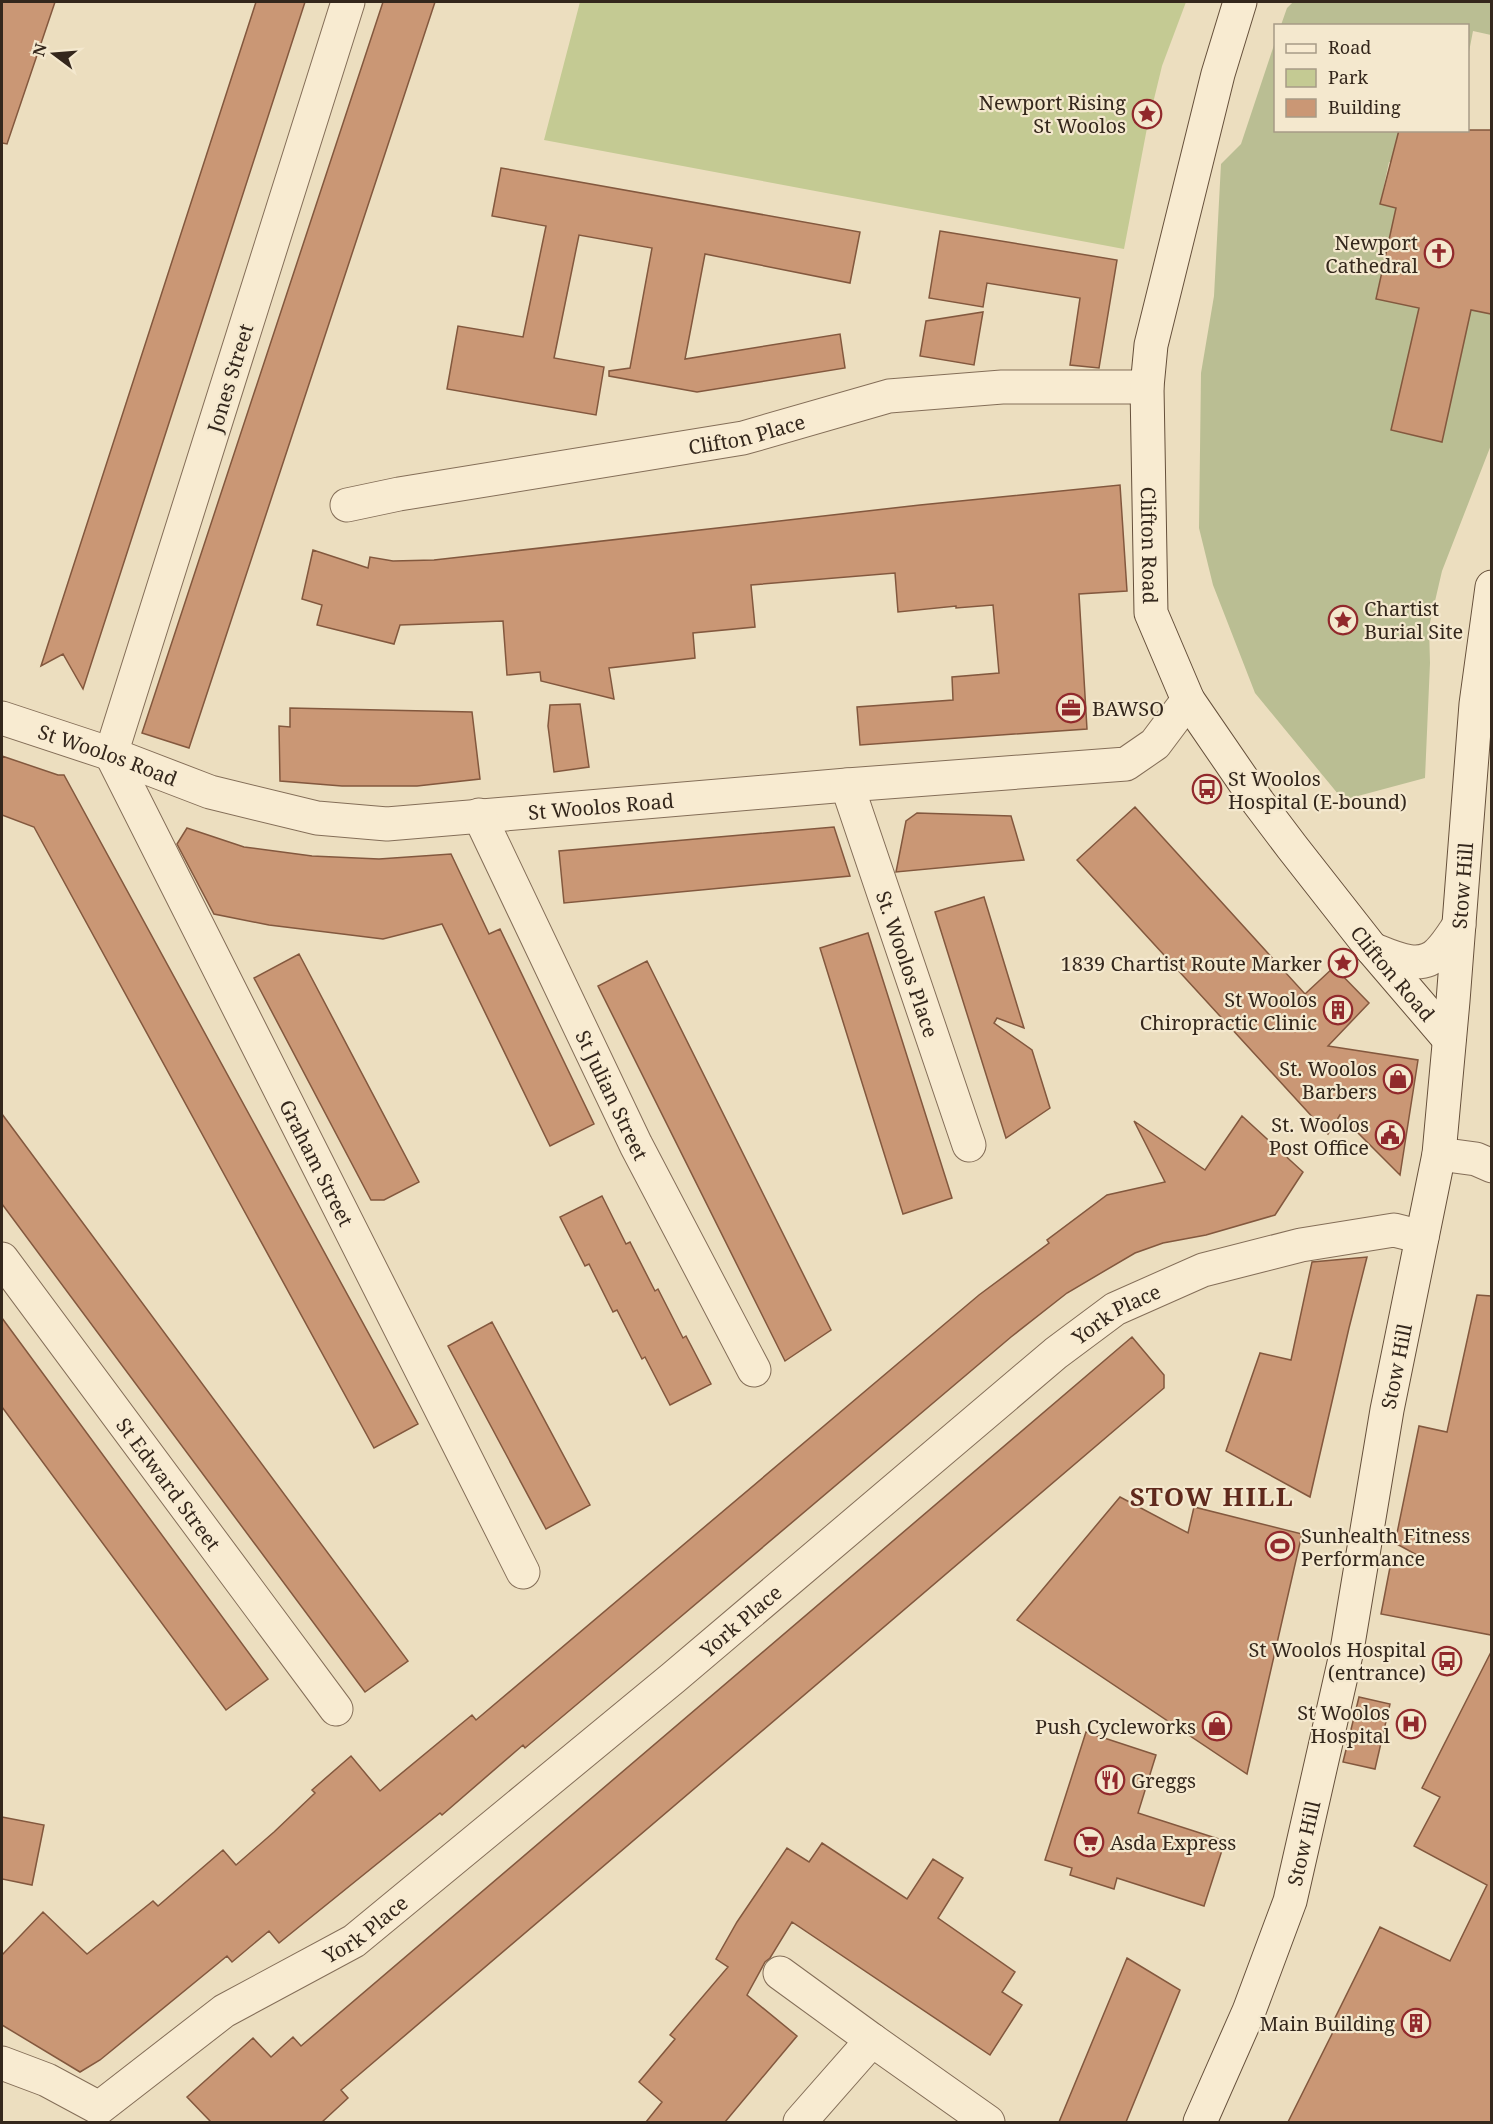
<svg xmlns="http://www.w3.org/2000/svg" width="1493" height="2124" font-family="'Noto Serif',serif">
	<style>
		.green { fill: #c4ca93 }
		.cemetery { fill: #babe93 }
		.building { fill: #ca9775; stroke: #83583e; stroke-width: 1.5 }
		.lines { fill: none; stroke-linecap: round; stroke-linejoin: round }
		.street-casing { stroke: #846e58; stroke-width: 35 }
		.secondary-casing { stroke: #66503b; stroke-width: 35 }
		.street { stroke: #f8ebd1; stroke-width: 33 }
		.secondary { stroke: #f8ebd1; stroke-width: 33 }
		.labels { text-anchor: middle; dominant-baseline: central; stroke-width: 4.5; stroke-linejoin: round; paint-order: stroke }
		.poi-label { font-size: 20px; fill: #34271c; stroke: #f4e8ce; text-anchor: end }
		.street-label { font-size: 20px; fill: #34271c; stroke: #f4e8ce }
		.district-label { font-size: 26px; font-weight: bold; letter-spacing: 1.5px; fill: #5f291c; stroke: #f4e8ce }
	</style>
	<rect width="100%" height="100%" fill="#ecdebf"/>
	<path class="green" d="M580,2H1186L1162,66L1147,128L1124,249L544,140Z"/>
	<path class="cemetery" d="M1293,2H1491V35L1473,31L1468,57V26L1281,25L1287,8Z
		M1275,42L1276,130L1399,131L1392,161L1407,165L1389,162L1380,204L1396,208L1376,298L1419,308L1391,430L1442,442L1471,310L1491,314V445L1442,571L1429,627L1430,663L1425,778L1343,800L1255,693L1213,585L1199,528L1201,373L1214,296L1221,164L1241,144Z"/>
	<path class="building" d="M2,2H55L7,144L2,143Z
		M256,2H305L83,689L63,654L41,666Z
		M383,2H435L189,748L142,733Z
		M1399,130H1491V314L1471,310L1442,442L1391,430L1419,308L1376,299L1396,208L1380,204Z
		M501,168L860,232L850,283L705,254L685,359L840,334L845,368L697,392L609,376V371L630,368L652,248L579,235L554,358L604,367L596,415L447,389L458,326L523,337L546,226L492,216Z
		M940,231L1117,260L1099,368L1070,365L1080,298L987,283L983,307L929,298Z
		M983,312L974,365L920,356L926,321Z
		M1120,485L1127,591L1079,594L1087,729L860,745L857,707L953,700L952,677L999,673L993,605L956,608V606L898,612L895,573L751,585L755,627L693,633L695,658L609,668L614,699L541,681L540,672L507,675L503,621L400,625L394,644L317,625L322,605L302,599L313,550L368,568L370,557L393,561L434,560L920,505Z
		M580,704L589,767L554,772L548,726L550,705Z
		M290,708L472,712L480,779L417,786H342L280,781L279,726L290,727Z
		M2,756L58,775H64L418,1424L374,1448L34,827L2,815Z
		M1135,807L1305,994L1334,967L1369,1003L1328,1046L1418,1060L1400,1175L1340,1115L1328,1134L1077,860Z
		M917,813L1011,816L1024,860L896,872L906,821Z
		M834,827L850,876L564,903L559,851Z
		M187,828L244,847L312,856L379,859L451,854L489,934L500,929L594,1124L550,1146L442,924L383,939L269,925L214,914L177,844Z
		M984,897L1024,1028L997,1018L994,1023L1032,1050L1050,1108L1006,1138L935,912Z
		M868,933L952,1198L903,1214L820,948Z
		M299,954L419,1182L384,1200H371L254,978Z
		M647,961L831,1330L785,1361L598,986Z
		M2,1114L408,1661L365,1692L2,1204Z
		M1242,1116L1303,1172L1275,1215L1206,1235L1163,1243L1135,1253L1067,1293L1011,1337L626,1663L525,1748L523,1745L442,1815L440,1813L279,1943L269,1931L232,1962L227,1956L100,2060L80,2072L2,2025V1955L43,1912L87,1954L153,1901L158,1906L223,1850L236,1865L274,1832L315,1793L312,1790L351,1756L380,1791L472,1715L476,1720L979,1295L1049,1243L1047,1240L1107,1195L1165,1182L1134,1121L1205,1170Z
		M602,1196L626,1244L630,1242L655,1291L658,1289L683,1338L686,1336L711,1384L670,1405L645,1357L642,1359L617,1310L613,1312L589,1264L585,1266L560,1217Z
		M1367,1257L1349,1328L1310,1497L1226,1451L1260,1353L1291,1360L1312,1262Z
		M1477,1295L1491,1296V1635L1381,1614L1392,1557L1416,1563L1419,1556L1395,1543L1419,1426L1447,1432Z
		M2,1318L268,1679L226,1710L2,1407Z
		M492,1322L590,1505L546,1529L448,1346Z
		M1132,1337L1164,1375V1388L341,2090L348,2098L322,2122H211L187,2097L253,2038L271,2057L293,2037L301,2046Z
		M1120,1497L1188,1533L1194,1507L1302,1534L1247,1774L1017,1620Z
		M1491,1652V2122H1288L1338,2022L1334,2020L1380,1927L1450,1961L1487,1885L1414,1846L1440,1797L1422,1788Z
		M1359,1697L1390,1704L1375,1769L1343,1762Z
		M1086,1732L1156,1755L1138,1813L1225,1841L1204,1906L1117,1878L1114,1889L1070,1875L1072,1868L1045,1860Z
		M2,1817L44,1825L32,1885L2,1879Z
		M822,1843L907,1899L933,1859L963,1878L938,1918L1015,1972L1002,1992L1022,2005L990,2055L792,1922L770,1958L765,1962L747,1995L797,2036L725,2122H646L662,2102L639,2082L675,2039L670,2035L728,1967L716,1959L737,1922L787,1848L809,1862Z
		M1127,1958L1180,1990L1126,2122H1059Z"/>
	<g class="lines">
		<g class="street-casing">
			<g id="street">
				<path id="s1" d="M348,2L111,754L523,1572"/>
				<path id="s2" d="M347,505L399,494L743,438L889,396L1002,387H1147"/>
				<path id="s3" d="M2,718L111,754L210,792L317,818L387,824L847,785L1126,764L1155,744L1188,700"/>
				<path id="s4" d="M847,785L969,1145"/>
				<path id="s5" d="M479,815L636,1145L754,1370"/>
				<path d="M1372,949C1392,957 1421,972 1439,952C1447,944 1453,934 1459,925"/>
				<path d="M1439,1154L1476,1159L1492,1166"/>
				<path id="s6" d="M2,1259L336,1709"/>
				<path d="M780,1973L872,2040"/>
				<path id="s7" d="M2,2063L47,2080L99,2108L224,2011L354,1941L673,1678L1056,1353L1115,1309L1203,1270L1301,1245L1394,1230L1422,1237"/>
				<path d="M800,2122L872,2040L988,2122"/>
			</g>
		</g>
		<g class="secondary-casing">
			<g id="secondary">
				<path id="s8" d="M1240,2L1218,74L1151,345L1147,387L1151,613L1188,700L1258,802L1292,847L1372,949L1449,1039"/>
				<path id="s9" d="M1200,2122L1249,2011L1290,1901L1347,1650L1387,1410L1439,1154L1453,1001L1476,704L1492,587"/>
			</g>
		</g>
		<use href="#street" class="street"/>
		<use href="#secondary" class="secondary"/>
	</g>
	<defs>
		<g id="sight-ring" transform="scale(1.5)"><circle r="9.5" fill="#f4e8ce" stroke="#91292c" stroke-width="1.5"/><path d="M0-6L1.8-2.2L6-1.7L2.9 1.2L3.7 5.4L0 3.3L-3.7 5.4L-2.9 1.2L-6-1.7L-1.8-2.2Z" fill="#91292c"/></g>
		<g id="church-ring" transform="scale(1.5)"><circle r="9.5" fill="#f4e8ce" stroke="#91292c" stroke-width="1.5"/><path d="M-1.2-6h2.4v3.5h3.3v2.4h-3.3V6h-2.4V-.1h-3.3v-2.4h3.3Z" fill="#91292c"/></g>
		<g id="office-ring" transform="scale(1.5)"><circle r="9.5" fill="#f4e8ce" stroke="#91292c" stroke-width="1.5"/><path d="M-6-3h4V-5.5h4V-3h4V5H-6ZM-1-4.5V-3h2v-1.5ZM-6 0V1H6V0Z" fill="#91292c"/></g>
		<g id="bus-ring" transform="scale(1.5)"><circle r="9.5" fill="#f4e8ce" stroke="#91292c" stroke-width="1.5"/><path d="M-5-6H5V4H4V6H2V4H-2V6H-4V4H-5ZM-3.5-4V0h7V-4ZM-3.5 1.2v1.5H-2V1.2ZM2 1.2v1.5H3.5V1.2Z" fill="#91292c"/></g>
		<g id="building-ring" transform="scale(1.5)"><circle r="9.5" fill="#f4e8ce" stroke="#91292c" stroke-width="1.5"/><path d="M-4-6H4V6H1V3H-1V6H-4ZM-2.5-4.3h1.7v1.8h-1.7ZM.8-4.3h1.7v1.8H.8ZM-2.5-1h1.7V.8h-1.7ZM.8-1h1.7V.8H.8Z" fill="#91292c"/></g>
		<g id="shop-ring" transform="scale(1.5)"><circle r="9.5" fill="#f4e8ce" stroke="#91292c" stroke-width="1.5"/><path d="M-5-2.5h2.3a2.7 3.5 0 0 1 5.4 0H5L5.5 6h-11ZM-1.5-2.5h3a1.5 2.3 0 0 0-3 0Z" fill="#91292c"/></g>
		<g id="civic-ring" transform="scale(1.5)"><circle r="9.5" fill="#f4e8ce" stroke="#91292c" stroke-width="1.5"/><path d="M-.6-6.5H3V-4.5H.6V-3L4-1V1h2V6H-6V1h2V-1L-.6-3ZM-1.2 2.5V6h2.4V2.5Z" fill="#91292c"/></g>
		<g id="stadium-ring" transform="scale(1.5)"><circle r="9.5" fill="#f4e8ce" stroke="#91292c" stroke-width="1.5"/><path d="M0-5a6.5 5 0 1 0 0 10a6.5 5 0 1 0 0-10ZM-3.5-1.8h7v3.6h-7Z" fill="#91292c"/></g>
		<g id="hospital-ring" transform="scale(1.5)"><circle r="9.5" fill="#f4e8ce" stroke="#91292c" stroke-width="1.5"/><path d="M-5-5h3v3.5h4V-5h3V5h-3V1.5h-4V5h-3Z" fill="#91292c"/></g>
		<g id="restaurant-ring" transform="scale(1.5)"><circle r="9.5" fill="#f4e8ce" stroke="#91292c" stroke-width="1.5"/><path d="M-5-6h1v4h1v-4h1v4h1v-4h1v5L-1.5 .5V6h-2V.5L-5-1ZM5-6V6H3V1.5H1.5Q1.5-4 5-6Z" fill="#91292c"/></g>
		<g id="supermarket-ring" transform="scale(1.5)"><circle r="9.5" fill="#f4e8ce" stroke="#91292c" stroke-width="1.5"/><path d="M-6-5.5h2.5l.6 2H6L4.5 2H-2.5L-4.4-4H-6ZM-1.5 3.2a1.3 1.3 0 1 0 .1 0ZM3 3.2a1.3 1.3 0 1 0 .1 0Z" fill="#91292c"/></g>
	</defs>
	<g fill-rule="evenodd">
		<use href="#sight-ring" x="1147" y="114"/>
		<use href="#church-ring" x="1439" y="253"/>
		<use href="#sight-ring" x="1343" y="620"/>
		<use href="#office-ring" x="1071" y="708"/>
		<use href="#bus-ring" x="1207" y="789"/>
		<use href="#sight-ring" x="1343" y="963"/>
		<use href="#building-ring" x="1338" y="1010"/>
		<use href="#shop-ring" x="1398" y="1079"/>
		<use href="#civic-ring" x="1390" y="1135"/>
		<use href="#stadium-ring" x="1280" y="1546"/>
		<use href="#bus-ring" x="1447" y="1661"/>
		<use href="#hospital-ring" x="1411" y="1724"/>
		<use href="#shop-ring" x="1217" y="1726"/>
		<use href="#restaurant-ring" x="1110" y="1780"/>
		<use href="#supermarket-ring" x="1089" y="1842"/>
		<use href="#building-ring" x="1416" y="2023"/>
	</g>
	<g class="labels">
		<g class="poi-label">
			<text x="1126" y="102">Newport Rising<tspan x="1126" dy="23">St Woolos</tspan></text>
			<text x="1418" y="242">Newport<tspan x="1418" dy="23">Cathedral</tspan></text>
			<text x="1364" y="608" text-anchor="start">Chartist<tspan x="1364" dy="23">Burial Site</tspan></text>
			<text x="1092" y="708" text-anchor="start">BAWSO</text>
			<text x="1228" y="778" text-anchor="start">St Woolos<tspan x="1228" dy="23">Hospital (E-bound)</tspan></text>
			<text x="1322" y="963">1839 Chartist Route Marker</text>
			<text x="1317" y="999">St Woolos<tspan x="1317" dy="23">Chiropractic Clinic</tspan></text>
			<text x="1377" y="1068">St. Woolos<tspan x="1377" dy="23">Barbers</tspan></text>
			<text x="1369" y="1124">St. Woolos<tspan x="1369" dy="23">Post Office</tspan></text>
			<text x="1301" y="1535" text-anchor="start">Sunhealth Fitness<tspan x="1301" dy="23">Performance</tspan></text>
			<text x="1426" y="1649">St Woolos Hospital<tspan x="1426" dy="23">(entrance)</tspan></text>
			<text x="1390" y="1712">St Woolos<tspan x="1390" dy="23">Hospital</tspan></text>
			<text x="1196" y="1726">Push Cycleworks</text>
			<text x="1131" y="1780" text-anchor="start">Greggs</text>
			<text x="1110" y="1842" text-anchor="start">Asda Express</text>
			<text x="1395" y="2023">Main Building</text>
		</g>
		<g class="street-label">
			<text transform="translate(230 378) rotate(-73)">Jones Street</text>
			<text stroke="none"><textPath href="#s2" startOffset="406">Clifton Place</textPath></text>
			<text stroke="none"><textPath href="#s8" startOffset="555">Clifton Road</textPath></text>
			<text stroke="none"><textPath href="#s3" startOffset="112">St Woolos Road</textPath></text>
			<text stroke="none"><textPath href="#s3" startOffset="616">St Woolos Road</textPath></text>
			<text stroke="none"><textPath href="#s9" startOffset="1270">Stow Hill</textPath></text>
			<text stroke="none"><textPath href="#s4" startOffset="189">St. Woolos Place</textPath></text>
			<text stroke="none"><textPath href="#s8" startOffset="1059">Clifton Road</textPath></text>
			<text stroke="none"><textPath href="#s5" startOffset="310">St Julian Street</textPath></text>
			<text stroke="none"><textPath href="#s1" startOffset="1246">Graham Street</textPath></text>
			<text stroke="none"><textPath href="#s7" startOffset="1401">York Place</textPath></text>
			<text stroke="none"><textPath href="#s9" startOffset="784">Stow Hill</textPath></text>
			<text stroke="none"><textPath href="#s6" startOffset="280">St Edward Street</textPath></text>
			<text stroke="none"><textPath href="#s7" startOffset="915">York Place</textPath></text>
			<text stroke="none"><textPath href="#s9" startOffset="298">Stow Hill</textPath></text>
			<text stroke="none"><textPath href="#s7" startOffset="429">York Place</textPath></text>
		</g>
		<g class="district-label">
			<text x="1212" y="1496">STOW HILL</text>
		</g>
	</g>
	<rect width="1493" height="2124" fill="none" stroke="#34271c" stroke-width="6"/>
	<rect x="1274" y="24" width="195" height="108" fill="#f4e8ce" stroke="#a79b87" stroke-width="1.5"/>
	<rect x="1286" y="44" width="30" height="9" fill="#f8ebd1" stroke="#a79b87" stroke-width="1.5"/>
	<text x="1328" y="54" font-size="18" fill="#34271c">Road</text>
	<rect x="1286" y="69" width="30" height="18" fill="#c4ca93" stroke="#a79b87" stroke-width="1.5"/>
	<text x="1328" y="84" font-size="18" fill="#34271c">Park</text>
	<rect x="1286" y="99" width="30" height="18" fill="#ca9775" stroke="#a79b87" stroke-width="1.5"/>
	<text x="1328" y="114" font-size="18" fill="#34271c">Building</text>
	<g transform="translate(54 54) rotate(286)" stroke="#f4e8ce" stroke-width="4.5" paint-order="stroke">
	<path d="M0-4.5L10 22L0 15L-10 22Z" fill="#34271c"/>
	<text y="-9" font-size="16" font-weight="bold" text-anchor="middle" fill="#34271c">N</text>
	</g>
</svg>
